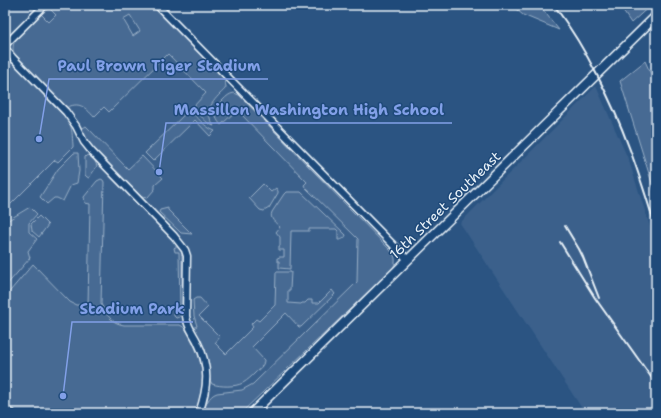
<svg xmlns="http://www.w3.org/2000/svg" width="661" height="418" font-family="'Shantell Sans',sans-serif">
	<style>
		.built { fill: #3a608b }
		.green { fill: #476b93; stroke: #98aec6; fill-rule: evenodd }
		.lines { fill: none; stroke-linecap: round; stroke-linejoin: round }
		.minor-casing { stroke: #e8f1f8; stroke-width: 9 }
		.tertiary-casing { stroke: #e8f1f8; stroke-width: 11 }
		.minor { stroke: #1f4a7a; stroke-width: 6 }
		.tertiary { stroke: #1f4a7a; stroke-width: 8 }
		.rail { stroke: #e8f1f8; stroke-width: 2 }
		.labels { text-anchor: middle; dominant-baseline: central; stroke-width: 3; stroke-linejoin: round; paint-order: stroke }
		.street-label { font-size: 14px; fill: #e8f1f8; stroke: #1f4a7a }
		.leader { fill: none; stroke: #82a0e8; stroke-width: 1.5 }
		.callout-dot { fill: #82a0e8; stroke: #1f4a7a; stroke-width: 1.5 }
		.callout-label { font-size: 15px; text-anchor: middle; font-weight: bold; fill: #82a0e8; stroke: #1f4a7a; stroke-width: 3; stroke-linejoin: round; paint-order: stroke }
	</style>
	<rect width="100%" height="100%" fill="#2b5482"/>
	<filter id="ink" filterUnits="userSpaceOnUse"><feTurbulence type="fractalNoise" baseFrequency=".025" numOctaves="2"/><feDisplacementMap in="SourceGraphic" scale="8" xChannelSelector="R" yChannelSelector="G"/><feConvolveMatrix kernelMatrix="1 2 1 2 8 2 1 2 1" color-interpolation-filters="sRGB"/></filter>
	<g filter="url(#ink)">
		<path class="built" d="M5,5H147L391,250L395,258L393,268L241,413H170L26,272L5,297Z
			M596,86L629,161L656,245V413H585L460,223Z"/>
		<path class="green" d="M54,5H62L65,8L68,5H110L113,8L115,5H151L225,80C225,82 226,85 226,87C225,90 222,92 220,94C210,104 205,113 214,126C206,124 199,113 192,108L206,93L168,54L109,112L104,107L94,117C85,107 79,101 66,108L64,105L14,54C12,48 13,44 16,39L41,14L49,22L56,15L50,9ZM130,15L140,31L133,36L123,19Z
			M511,5H539L559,30L523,15Z
			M619,5H651L631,23Z
			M5,59L7,60L6,62L8,64L12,63L16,66L68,120C73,129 72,136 73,145V147L58,162L55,160L5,210Z
			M645,61L656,85V196L620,81Z
			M234,93L239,95L392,252C396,257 396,263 393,268L241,413H203C206,405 208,396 217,393L242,390L253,384L357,282L358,239L305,187L304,185L307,182L237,110L221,125C212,115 215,108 223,100C227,96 229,94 234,93Z
			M189,110C198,117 204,127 215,131L210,136L195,120L153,161L145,153Z
			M86,126L128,169L142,156L163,178L155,185V189L147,198L142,197L93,148H92L90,146L80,130Z
			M74,153H78L79,171L77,183L71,185L63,201L57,198H54L47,204L40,197L58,169Z
			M88,155L95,161L97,166L89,178L87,177L85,175V157L86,156Z
			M101,179L103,180L104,182L101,304C107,315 111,323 124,325H180C186,328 188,333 191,339C205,366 206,384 195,412L194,413H5V297L33,264L70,302L76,305H88L90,204L85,203L84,197L97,181Z
			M263,184L271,192L276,188L278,191V193L269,208L264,211L260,210L249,198Z
			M286,192H301L345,234L346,235C345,239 341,240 338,240V231L336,229H309V231H291L290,269L279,268V261H277V258H278L279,257H284V250H279V246H280V237L276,232L280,227C276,223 269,219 272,212L284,194Z
			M30,207L37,214L29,223V232L37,239L28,251L30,258L5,287V222Z
			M168,208V210L192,234L181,233L159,212L160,210Z
			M39,216L48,225L39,237L32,231L31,224Z
			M175,247H178L181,251L182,255V313L180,317L176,318L174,316V312L180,311L179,252H175L174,248Z
			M276,272H291L290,290H288V303L301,304L302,303H305L308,300H312V303H319L332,290L335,294L301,327H299L286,313L252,347L264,360C264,366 259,369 255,373C252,376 248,380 243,383C235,387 221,387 212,384C208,378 209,366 207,358C204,347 199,338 193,328L197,326L194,316L193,300L196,298H200L208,307L199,316L220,337L215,343L226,354L253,327L251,324L256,319L259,321L275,305Z"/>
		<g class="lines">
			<g class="minor-casing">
				<path id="minor" d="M157,5L408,260
					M5,45L45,5
					M5,48L13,58L66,112L76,126L84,142L92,152L174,236L185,250L187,256L186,316C187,326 193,333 197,341C210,367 208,387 199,413
					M5,411L12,413"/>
			</g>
			<g class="tertiary-casing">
				<path id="tertiary" d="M252,413L656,16"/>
			</g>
			<use href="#minor" class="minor"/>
			<use href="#tertiary" class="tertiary"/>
			<path class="rail" d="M554,5C570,27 585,51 597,75C623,124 640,176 656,229
				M565,226L579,249L583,257L599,298
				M560,242L595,298L656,384"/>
		</g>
	</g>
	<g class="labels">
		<g class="street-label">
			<text transform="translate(445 205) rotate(-44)">16th Street Southeast</text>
		</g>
	</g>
	<path class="leader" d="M39 139L49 79H268M159 172L166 123H452M63 396L72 322H193"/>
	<g class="callout-dot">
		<circle cx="39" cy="139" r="4"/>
		<circle cx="159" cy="172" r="4"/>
		<circle cx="63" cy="396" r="4"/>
	</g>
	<g class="callout-label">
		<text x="159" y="71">Paul Brown Tiger Stadium</text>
		<text x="309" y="115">Massillon Washington High School</text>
		<text x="132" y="314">Stadium Park</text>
	</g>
	<rect width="661" height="418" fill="none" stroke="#1f4a7a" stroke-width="20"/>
	<rect x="10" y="10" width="641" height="398" fill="none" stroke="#e8f1f8" stroke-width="1.5" filter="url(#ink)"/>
</svg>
